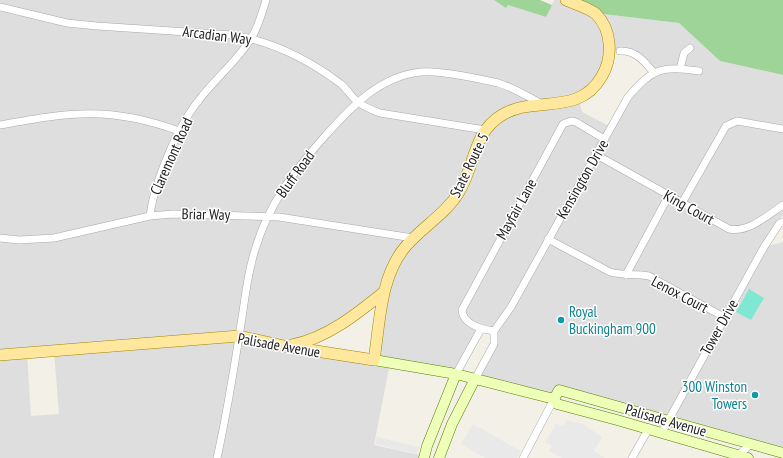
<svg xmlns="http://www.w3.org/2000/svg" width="783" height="458" font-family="'PT Sans Narrow',sans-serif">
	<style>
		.residential { fill: #dfdede; fill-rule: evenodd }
		.forest { fill: #9ed498 }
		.pitch { fill: #7fe7d2 }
		.parking { fill: #e9e9e9 }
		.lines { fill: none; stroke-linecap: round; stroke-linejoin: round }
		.street-casing { stroke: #a8a8a8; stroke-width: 8 }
		.secondary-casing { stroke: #597f00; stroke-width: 11 }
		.primary-casing { stroke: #9d8700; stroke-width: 12 }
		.street { stroke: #fff; stroke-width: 7 }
		.secondary { stroke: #eeffb8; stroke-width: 10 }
		.primary { stroke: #ffe89e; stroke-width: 11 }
		.culture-dot { fill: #0f9aa8; stroke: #fff; stroke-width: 1.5 }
		.labels { text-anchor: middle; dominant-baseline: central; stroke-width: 3; stroke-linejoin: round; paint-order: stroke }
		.street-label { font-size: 15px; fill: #212121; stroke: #fff }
		.culture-label { font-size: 15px; fill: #0d838f; stroke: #fff; text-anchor: start }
	</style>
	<rect width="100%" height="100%" fill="#f2f0e7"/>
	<path class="residential" d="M0,0H494L506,7L508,5L546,17L554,0H566L595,13L679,23L720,61L783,75V214L764,247L783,242V453L560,390L554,399L475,379L494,344V331L481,329L456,374L390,363L374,445L424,456V458H0ZM620,51L643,59L654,73L628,97L611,127L582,112L579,98L607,65L609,55ZM384,293L374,360L302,343ZM54,351L59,414L31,416L27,353Z"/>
	<path class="forest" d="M494,0H540L552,5L546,17L508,5L506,8Z
		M566,0H783V75L720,61L679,23L595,13Z"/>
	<path class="pitch" d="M749,289L764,298L751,320L736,312Z"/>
	<path class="parking" d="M566,420L583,424L602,437L594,451L605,458H562L549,451L552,446L545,442L556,424L564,426Z
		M473,424L521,451L517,458H485L461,444Z
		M377,437L419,447L417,454L375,444Z"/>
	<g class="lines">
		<g class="street-casing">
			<path id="street" d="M0,7L67,23L97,26L232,35C272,41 309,60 341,84C348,90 351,97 358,102C364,107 372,110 380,113L485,130
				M620,51C636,50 645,62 654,73
				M680,69L684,53L690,48
				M0,125C71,112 110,106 179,131
				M595,154L729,229C748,233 768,215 783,205
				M682,203L726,126L737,121L783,129
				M150,216C154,182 178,126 199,100C215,79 239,59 252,37C259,25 262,13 266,0
				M0,238L19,240L54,238L150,216L173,214L279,217L413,238
				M548,239L610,272C623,276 636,273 649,276L724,317
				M626,275L669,195
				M494,331C481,329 463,324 462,310L563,124L571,121L576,122L604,139
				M456,374L481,329
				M475,379L494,344V331L511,307L628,97C653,68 661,66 699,71
				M662,432L764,247L779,224L783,222
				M217,458C227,414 234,369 241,324C245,300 247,274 255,250C268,205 294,171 325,136C351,107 380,76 421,72C438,70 481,79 498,83C513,87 528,97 542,104
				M523,458L554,399
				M632,458L649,428
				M735,458L751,444"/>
		</g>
		<g class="secondary-casing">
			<path id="secondary" d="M374,360L456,374L554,399L557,404L617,420L748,458
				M554,399L559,390L783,453
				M424,458L427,446L456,374
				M439,458L452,424L475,379"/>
		</g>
		<g class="primary-casing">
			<path id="primary" d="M292,345C327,338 357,314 384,292
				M0,355L239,336L284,346L374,360C380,322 380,276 406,246C422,227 446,214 459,192C475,166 473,132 502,115C535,95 579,117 602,76C613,57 612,30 596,14C589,8 575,4 566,0"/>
		</g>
		<use href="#street" class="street"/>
		<use href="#secondary" class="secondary"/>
		<use href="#primary" class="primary"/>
	</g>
	<g class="culture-dot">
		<circle cx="561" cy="320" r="4"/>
		<circle cx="755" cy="395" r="4"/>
	</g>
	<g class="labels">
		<g class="street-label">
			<text transform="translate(217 35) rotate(7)">Arcadian Way</text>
			<text transform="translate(171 156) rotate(-66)">Claremont Road</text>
			<text transform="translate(469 165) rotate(-64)">State Route 5</text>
			<text transform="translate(295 174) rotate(-54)">Bluff Road</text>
			<text transform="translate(582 179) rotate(-60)">Kensington Drive</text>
			<text transform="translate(689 207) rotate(29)">King Court</text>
			<text transform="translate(516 209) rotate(-61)">Mayfair Lane</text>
			<text transform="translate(206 214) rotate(1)">Briar Way</text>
			<text transform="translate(680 294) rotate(28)">Lenox Court</text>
			<text transform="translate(719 327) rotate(-61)">Tower Drive</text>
			<text transform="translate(279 345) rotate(10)">Palisade Avenue</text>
			<text transform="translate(666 420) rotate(16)">Palisade Avenue</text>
		</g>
		<g class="culture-label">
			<text x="569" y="311">Royal<tspan x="569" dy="17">Buckingham 900</tspan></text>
			<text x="747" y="386" text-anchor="end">300 Winston<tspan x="747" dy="17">Towers</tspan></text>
		</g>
	</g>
</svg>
